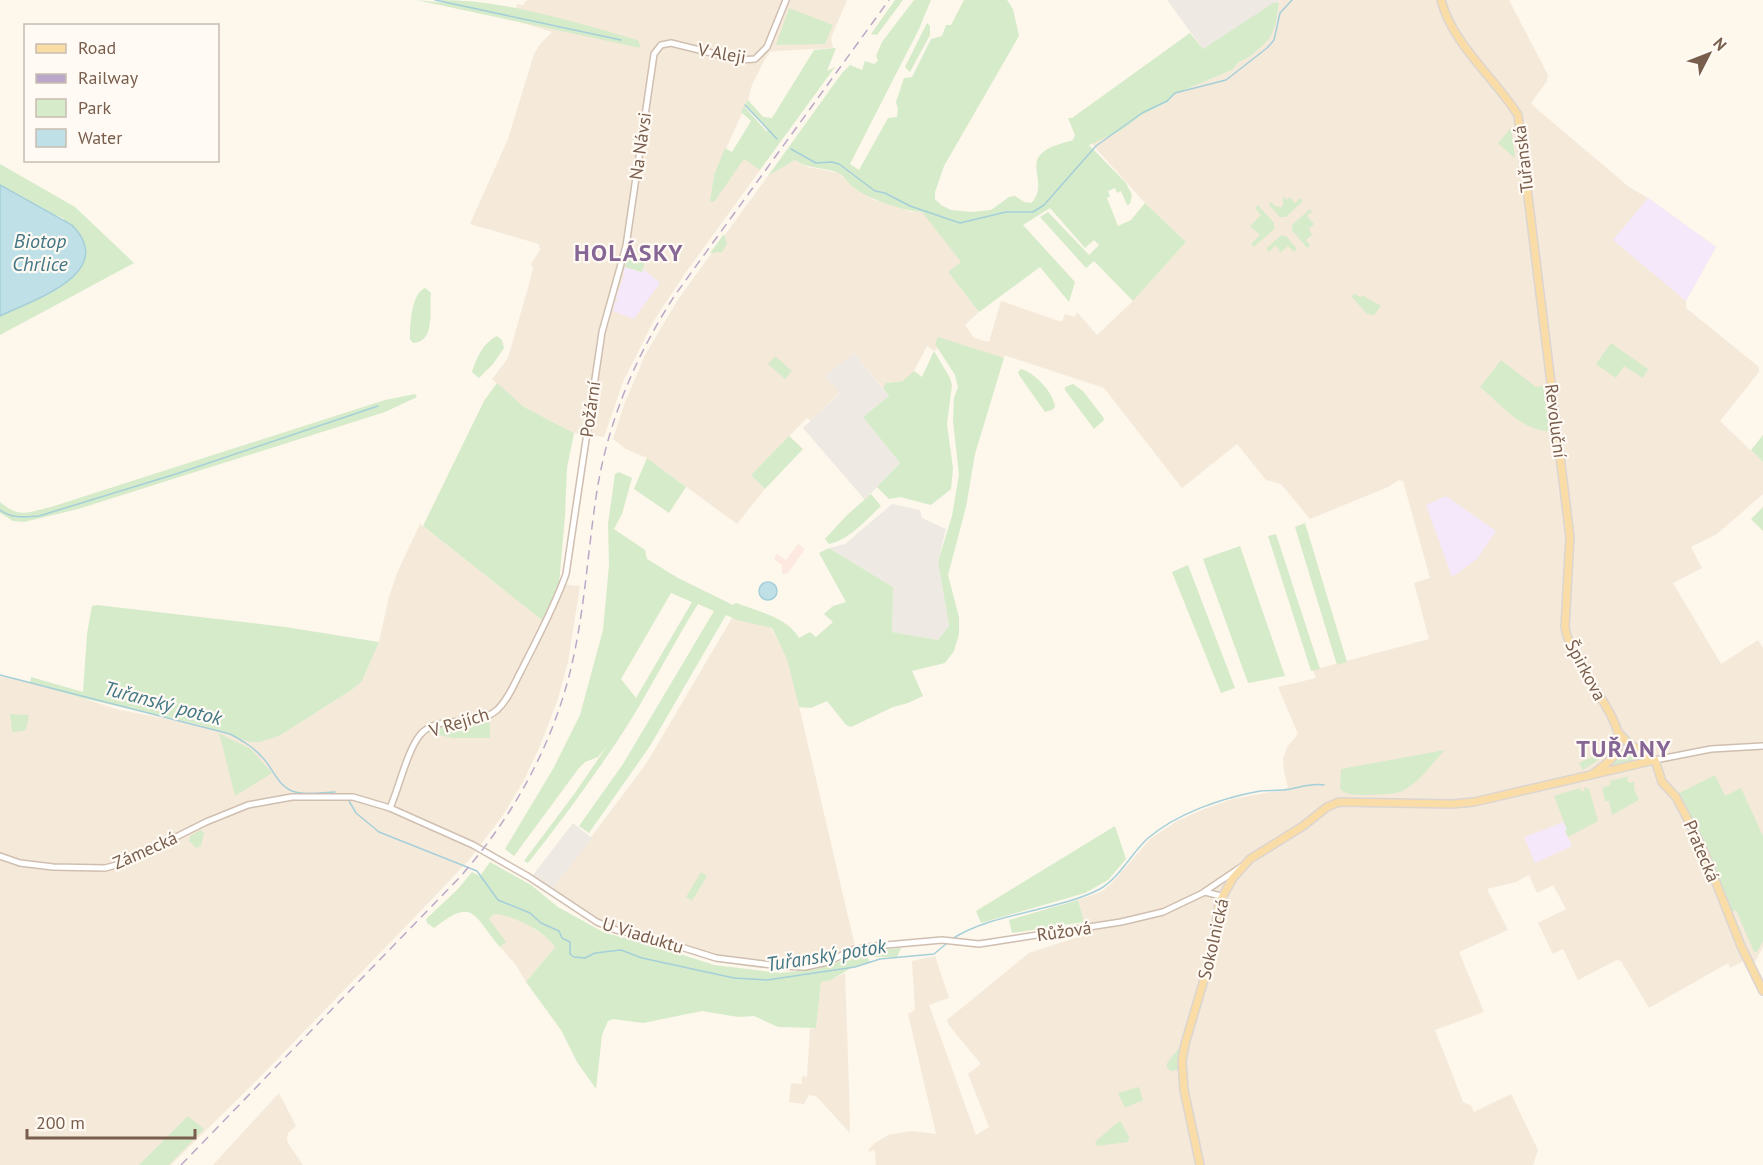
<svg xmlns="http://www.w3.org/2000/svg" width="1763" height="1165" font-family="'PT Sans',sans-serif">
	<style>
		.residential { fill: #f5e9da }
		.commercial { fill: #fde9e0 }
		.industrial { fill: #efe9e4 }
		.education { fill: #f4e8fa }
		.green { fill: #d6ebc9; fill-rule: evenodd }
		.water { fill: #bfe0e7; stroke: #a5cfd9; stroke-width: 1.5 }
		.lines { fill: none; stroke-linecap: round; stroke-linejoin: round }
		.stream { stroke: #a5cfd9; stroke-width: 1.5 }
		.minor-casing { stroke: #d0bfb0; stroke-width: 8 }
		.major-casing { stroke: #dcd5d1; stroke-width: 10 }
		.minor { stroke: #fff; stroke-width: 5 }
		.major { stroke: #fadda6; stroke-width: 7 }
		.rail { stroke: #bba8c8; stroke-width: 1.5; stroke-dasharray: 9 6; stroke-linecap: butt }
		.labels { text-anchor: middle; dominant-baseline: central; stroke-width: 4.5; stroke-linejoin: round; paint-order: stroke }
		.street-label { font-size: 18px; fill: #795e4d; stroke: #fffaf3 }
		.water-label { font-size: 20px; font-style: italic; fill: #437785; stroke: #fffaf3 }
		.district-label { font-size: 24px; font-weight: bold; letter-spacing: 1.5px; fill: #866694; stroke: #fffaf3 }
	</style>
	<rect width="100%" height="100%" fill="#fdf7ec"/>
	<path class="residential" d="M527,0H847L831,38L833,48L776,51L770,52L765,59L752,85L748,100L714,175L710,201L744,159L760,170L684,275L653,322L623,382L604,437L574,433L524,407L492,379L508,358L529,284L533,268L531,264L540,250L539,244L470,224L508,139L534,54L541,43L552,32L513,20L517,4L523,5Z
		M1281,0H1509L1548,75L1547,81L1531,103L1537,109L1629,187L1648,198L1716,247L1686,301V308L1759,367V372L1720,421L1763,462V494L1717,534L1691,547L1702,568L1673,583L1721,664L1758,640L1763,648V947L1755,962H1742L1730,968L1728,963L1649,1008L1621,961L1617,960L1578,980L1563,949L1553,954L1538,923L1566,909L1553,885L1537,893L1529,875L1516,882L1487,889L1508,930L1459,952L1484,1012L1435,1030L1463,1102L1471,1106L1474,1112L1511,1094L1538,1150L1533,1165H876L875,1151L873,1150L870,1152L868,1150L875,1143L888,1135L912,1131L936,1134L908,1014L915,1010L912,961L935,956L949,998L929,1005L976,1135L989,1127L968,1074L981,1064L948,1024L947,1020L1029,953L1087,934L1078,900L1101,892L1111,884L1150,839L1177,821L1207,808L1232,799L1271,792H1279L1288,787L1284,771L1283,759L1287,747L1298,734L1278,687L1316,678L1313,670L1429,639L1414,583L1430,578L1403,481L1399,480L1388,487L1310,519L1281,484L1266,480L1237,444L1182,488L1104,388L1007,356L1005,355L1004,358L935,344L938,348L934,351L927,346L914,371L907,380L887,383L883,388L854,353L826,376L840,392L811,421L807,418L751,475L765,489L737,524L647,458L626,449L613,439L624,405L645,355L679,298L768,176L795,160L808,167L839,173L854,188L874,200L886,202L911,212H922L962,262L948,272L979,312L965,325L974,338L989,342L1001,301L1062,322L1065,314L1075,317L1077,312L1097,335L1133,301L1186,242L1145,203L1091,143L1122,130L1142,115L1168,102L1175,94L1232,70L1239,62L1251,56L1276,23L1279,2Z
		M420,524L541,619L555,595L559,584L580,586L568,662L558,699L540,746L523,782L503,815L469,860L436,895L264,1073L171,1165H0V676L23,680L120,710L200,725L250,742L279,736L353,689L362,681L379,642L389,597L397,573Z
		M732,618L771,628L788,659L854,942L855,947L811,963L793,964L716,955L646,933L616,928L585,912L552,889L646,764Z
		M494,914H503L525,923L551,940L555,947L526,982L516,965L500,947L504,944L489,919Z
		M845,973L849,1085L850,1133L816,1096L809,1095L804,1104L789,1102L791,1083L802,1084V1076L807,1077L810,1029L816,1028L821,982L831,980Z
		M279,1093L296,1126L288,1133L287,1139L288,1143L303,1165H213Z"/>
	<path class="commercial" d="M798,544L805,549L788,573L782,574V565L774,559L777,554L786,560Z"/>
	<path class="industrial" d="M1167,0H1281L1203,49Z
		M854,353L889,396L863,417L900,463L865,500L803,428L840,393L825,376Z
		M892,504L920,510L922,518L946,529L938,561L949,626L938,640L892,632L893,587L829,548L845,544Z
		M573,823L592,838L552,889L533,875Z"/>
	<path class="education" d="M1648,198L1716,247L1686,301L1613,240Z
		M625,267L641,272L643,269L660,283L634,319L613,311L615,301H619L616,298L624,275L623,274Z
		M1446,496L1496,531L1477,559L1452,577L1426,505Z
		M1564,822L1567,830L1565,831L1572,846L1535,863L1524,837Z"/>
	<path class="green" d="M416,0L446,3L440,0C508,0 573,22 638,40L641,48Z
		M895,0H903L877,35L871,34Z
		M914,0H931L919,29L850,164L859,170L888,118L897,117L898,109L896,102L904,78L912,77L931,39L942,36L946,25H951L964,0H1007L1013,9L1019,36L944,166L935,192V199L941,205L951,210L972,212L991,210L1009,197L1015,196L1024,202L1031,203C1048,186 1028,167 1041,154C1049,146 1063,143 1073,140L1075,135L1068,118H1072L1190,33L1203,49L1273,3L1279,2L1276,23L1270,38L1251,56L1239,62L1232,70L1175,94L1168,102L1142,115L1122,130L1089,145L1126,183L1132,195L1130,204L1127,205L1121,191L1117,193L1115,188L1108,191L1110,196L1107,198L1118,226L1131,220L1145,203L1186,242L1133,301L1094,261L1086,268L1040,217L1048,212L1089,255L1099,245L1094,240L1085,248L1050,208L1023,225L1075,282L1069,302L1040,267L979,312L948,272L961,262L922,212C907,212 865,198 853,187C848,183 845,177 840,174C829,167 810,170 795,160L768,176L842,73L850,65L862,70L865,61L874,64L878,61L876,56L882,42Z
		M789,8L833,25L825,44L776,45Z
		M927,23L930,26V35L910,72L905,67Z
		M836,48L827,71L835,67L760,170L744,159L714,202L710,201L714,175L725,148L732,152L751,121L741,112L744,106L767,132L768,129L745,105L748,100L763,117L772,118L814,50Z
		M1511,128L1515,156L1513,157L1498,143Z
		M0,164L75,207L134,263L0,335V316C29,302 68,292 84,263L63,218L45,211L0,185Z
		M1283,196L1287,200L1290,197L1295,203L1300,198L1303,201L1286,217H1280L1269,205L1271,202L1276,207L1278,206L1280,208L1283,205Z
		M1258,205L1274,223V229L1254,247L1251,244L1260,235L1250,226L1261,215L1255,208Z
		M1310,209L1312,212L1307,216L1314,224L1309,229L1312,235L1306,240L1310,245L1307,248L1292,230V225Z
		M724,234L727,244L722,252L710,253Z
		M1280,236H1286L1297,249L1294,252L1288,246L1280,253L1279,249L1275,246L1269,252L1266,249Z
		M630,254H634V257L645,261L642,272L625,267Z
		M425,288L431,293C429,309 436,342 413,343L410,339C410,325 411,294 425,288Z
		M1355,294L1360,297L1364,296L1381,306L1374,315L1367,314L1351,296Z
		M497,336L502,340L504,348L493,364L479,378L472,372C476,358 484,342 497,336Z
		M938,337L1004,358L975,454L966,507L948,575L959,617V634L954,651L945,663L912,671L923,696L908,703L893,707L851,727L846,725L827,701L811,708L799,707L787,659L772,628L737,620L726,615L650,746L589,833L579,826L623,764L714,611L698,604C673,644 652,686 627,726C596,774 563,819 528,863L524,861L575,793L607,746L598,757L585,762L579,768L514,856L505,849L553,769L580,715L603,630L609,565L608,524L615,474L619,472L632,478L622,514L614,529L645,550L647,559L678,578L733,605L736,603C757,611 787,617 799,638L810,632L816,637L833,622L824,614L833,606L846,602L819,553L829,548L893,587L892,632L938,640L949,626L938,561L952,516L959,475L953,421L954,398L958,387L955,375L935,344ZM671,593L692,602L636,698L621,679Z
		M1611,343L1648,369L1643,378L1624,366L1616,378L1596,364Z
		M934,351L950,378L952,385L947,424L953,468L951,489L931,505L900,497L889,499L877,487L900,463L863,417L889,396L883,388L886,383L903,381L914,371L922,377Z
		M775,356L792,371L785,379L768,364Z
		M1501,360L1536,387L1543,386L1550,431C1520,431 1499,402 1480,387Z
		M1021,369C1034,372 1054,393 1055,407L1052,410L1045,412L1019,375L1018,372Z
		M497,383L524,407L574,433L567,468L565,516L559,584L555,595L542,620L423,526L484,401Z
		M1073,384L1083,391L1103,417L1104,420L1094,429L1065,390V387Z
		M415,394L417,397L385,412L78,509L24,522L13,521L0,513V502C20,519 28,512 51,507L385,400Z
		M1763,435V462L1751,450Z
		M789,436L803,449L765,489L751,475Z
		M647,458L686,487L669,513L634,489Z
		M871,494L881,506C866,520 849,540 829,544L825,539L846,516Z
		M1763,507V531L1751,519Z
		M1305,523L1347,662L1337,665L1295,527Z
		M1276,534L1320,669L1311,671L1268,536Z
		M1240,546L1285,676L1248,683L1203,559Z
		M1188,565L1235,688L1221,693L1172,572Z
		M97,605L285,627L379,642L362,681L353,689L279,736L260,742H250L200,725L82,698L30,683L31,677L83,692L87,634L92,606Z
		M10,714L29,715L26,729L23,731L12,732Z
		M490,721V738H452L427,732L440,727Z
		M218,733L251,749L272,773L235,796L221,740Z
		M1445,750C1432,763 1418,785 1400,792C1389,795 1378,794 1367,795C1356,795 1348,796 1340,789L1341,769Z
		M1625,752H1636L1644,758L1643,760L1609,766L1615,757Z
		M1598,754L1600,759L1583,770L1579,763Z
		M1715,775L1725,796L1741,788L1763,836V941L1757,952H1754L1736,910L1732,912L1706,845L1679,793Z
		M1630,776L1627,778L1628,782L1631,783L1634,781V789L1639,800L1612,815L1609,801H1605L1602,788L1610,785V781Z
		M1584,787L1589,789L1598,821L1568,837L1565,831L1567,830L1554,796L1580,788L1581,791H1585Z
		M1115,826L1126,859L1108,880L1085,893L981,923L976,911Z
		M201,830L204,833L201,846L196,848L189,841L190,836Z
		M490,862L531,885L558,907L605,933L643,942L714,965L780,973L816,969L876,950L901,948L897,957H868L870,963L851,968L831,980L821,982L816,1028L778,1027L754,1016L738,1017L702,1011L643,1023L613,1019L608,1021L602,1035L596,1089L577,1062L561,1030L526,982L555,947C545,931 513,915 494,914L489,919L506,942L500,947C473,916 475,896 434,928L427,923L426,919L457,890L472,872L480,876Z
		M701,872L707,876L692,901L686,897Z
		M1078,900L1084,922L1012,933L1009,920Z
		M1182,1044L1178,1070L1171,1071L1167,1068V1063Z
		M1139,1087L1143,1100L1125,1108L1118,1093Z
		M188,1116L204,1129L169,1165H139Z
		M1118,1122H1121L1129,1137L1128,1142L1097,1146L1095,1142Z"/>
	<path class="water" d="M0,185L72,225C119,273 33,300 0,316Z
		M759 591a9 9 0 1 1 18 0a9 9 0 1 1-18 0Z"/>
	<g class="lines">
		<path class="stream" d="M435,0L621,40
			M745,105L777,139
			M791,149L816,163L832,162L839,164L875,191L885,193L910,206L960,223L1006,212H1033L1044,205L1096,146L1142,113L1167,101L1175,93L1226,80L1267,48L1274,40L1280,13L1292,0
			M0,510C13,519 24,517 39,516L179,473L378,406
			M0,675L230,734C241,740 252,746 261,756C272,766 277,785 292,791C304,796 323,792 335,792
			M349,801L356,813L379,832L477,871L498,900L530,913L541,923L559,931L562,938L570,942V954L574,957L585,958L595,953L621,950L642,958L734,978L767,980L855,967L880,959L934,954L946,944
			M952,939C994,912 1055,912 1100,889C1119,878 1131,854 1147,839C1177,813 1222,798 1260,791C1268,790 1275,791 1283,790C1297,789 1310,782 1324,785"/>
		<g class="minor-casing">
			<path id="minor" d="M1655,760L1711,749L1763,746
				M390,808C399,788 407,751 420,735C438,713 475,729 497,710C508,700 514,684 521,671C537,639 554,608 566,574L602,332L626,246L654,54L661,45L671,43L740,60L755,59L767,47L786,0
				M0,856L20,863L53,867L105,868L124,863L206,822L248,805L292,797H353L390,808L473,845L529,877L597,922L616,930L646,936L716,958L779,966L805,967L828,962L852,950L875,946L942,940L979,944L1121,922L1163,912L1205,892L1221,896
				M1204,892L1241,867"/>
		</g>
		<g class="major-casing">
			<path id="major" d="M1441,0C1453,45 1494,77 1518,115L1570,537L1565,627C1570,662 1623,717 1619,744C1617,758 1602,767 1591,775
				M1618,732L1629,744L1655,760L1662,782L1676,797L1702,847L1741,946L1763,991
				M1200,1165L1184,1090L1182,1061L1185,1044L1211,956L1219,903L1233,878L1250,859L1303,826L1327,807L1339,802L1452,804L1474,802L1655,760"/>
		</g>
		<use href="#minor" class="minor"/>
		<use href="#major" class="major"/>
		<path class="rail" d="M181,1165L460,877C510,820 548,754 568,680C584,620 587,558 596,497C607,423 635,357 675,295L889,0"/>
	</g>
	<g class="labels">
		<g class="street-label">
			<text transform="translate(722 53) rotate(10)">V Aleji</text>
			<text transform="translate(640 146) rotate(-82)">Na Návsi</text>
			<text transform="translate(1523 159) rotate(-97)">Tuřanská</text>
			<text transform="translate(590 409) rotate(-82)">Požární</text>
			<text transform="translate(1556 421) rotate(83)">Revoluční</text>
			<text transform="translate(1586 670) rotate(62)">Špirkova</text>
			<text transform="translate(459 722) rotate(-17)">V Rejích</text>
			<text transform="translate(145 850) rotate(-24)">Zámecká</text>
			<text transform="translate(1702 851) rotate(67)">Pratecká</text>
			<text transform="translate(1064 931) rotate(-8)">Růžová</text>
			<text transform="translate(643 935) rotate(17)">U Viaduktu</text>
			<text transform="translate(1213 939) rotate(-77)">Sokolnická</text>
		</g>
		<g class="water-label">
			<text x="40" y="241">Biotop<tspan x="40" dy="23">Chrlice</tspan></text>
			<text transform="translate(163 703) rotate(15)">Tuřanský potok</text>
			<text transform="translate(826 955) rotate(-9)">Tuřanský potok</text>
		</g>
		<g class="district-label">
			<text x="629" y="252">HOLÁSKY</text>
			<text x="1624" y="748">TUŘANY</text>
		</g>
	</g>
	<rect x="24" y="24" width="195" height="138" fill="#fffaf3" stroke="#c9bcb1" stroke-width="1.5"/>
	<rect x="36" y="44" width="30" height="9" fill="#fadda6" stroke="#c9bcb1" stroke-width="1.5"/>
	<text x="78" y="54" font-size="18" fill="#795e4d">Road</text>
	<rect x="36" y="74" width="30" height="9" fill="#bba8c8" stroke="#c9bcb1" stroke-width="1.5"/>
	<text x="78" y="84" font-size="18" fill="#795e4d">Railway</text>
	<rect x="36" y="99" width="30" height="18" fill="#d6ebc9" stroke="#c9bcb1" stroke-width="1.5"/>
	<text x="78" y="114" font-size="18" fill="#795e4d">Park</text>
	<rect x="36" y="129" width="30" height="18" fill="#bfe0e7" stroke="#c9bcb1" stroke-width="1.5"/>
	<text x="78" y="144" font-size="18" fill="#795e4d">Water</text>
	<g transform="translate(1709 54) rotate(48)" stroke="#fffaf3" stroke-width="4.5" paint-order="stroke">
	<path d="M0-4.5L10 22L0 15L-10 22Z" fill="#795e4d"/>
	<text y="-9" font-size="16" font-weight="bold" text-anchor="middle" fill="#795e4d">N</text>
	</g>
	<path d="M27 1129v9h168v-9" fill="none" stroke="#795e4d" stroke-width="3"/>
	<text x="36" y="1129" font-size="18" fill="#795e4d" stroke="#fffaf3" stroke-width="4.5" paint-order="stroke">200 m</text>
</svg>
